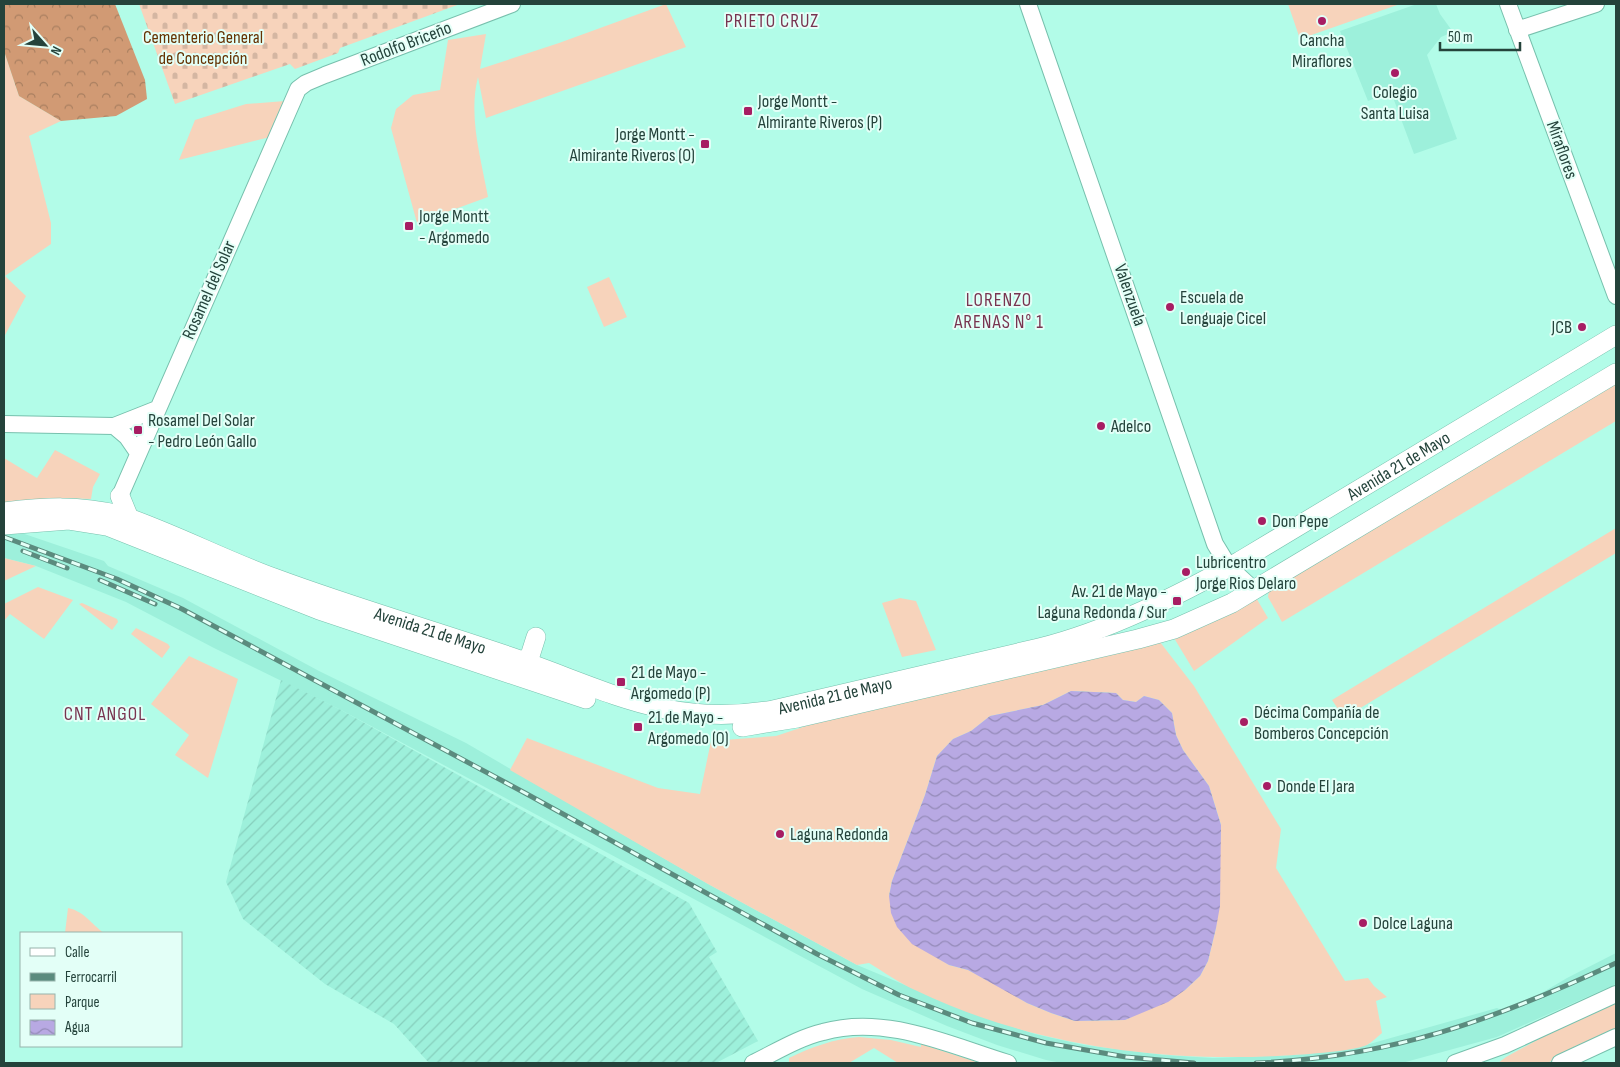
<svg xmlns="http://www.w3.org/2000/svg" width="1620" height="1067" font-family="'Sofia Sans Condensed',sans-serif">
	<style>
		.built { fill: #9df0db }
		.industrial { fill: url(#industrial-furrows) }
		.green { fill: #f7d3bb; fill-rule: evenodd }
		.forest { fill: url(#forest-crowns) }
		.cemetery { fill: url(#cemetery-stones) }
		.water { fill: url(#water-waves) }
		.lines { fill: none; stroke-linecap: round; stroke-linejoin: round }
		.secondary-casing { stroke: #77c0ad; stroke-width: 18 }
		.primary-casing { stroke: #77c0ad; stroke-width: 20 }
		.secondary { stroke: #fff; stroke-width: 16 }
		.primary { stroke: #fff; stroke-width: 19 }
		.rail-casing { stroke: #5b8b7e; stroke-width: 5 }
		.rail { stroke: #e3fff7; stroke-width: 3; stroke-dasharray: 9; stroke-linecap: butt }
		.poi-dot { fill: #a71d63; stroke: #e3fff7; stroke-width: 2 }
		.labels { text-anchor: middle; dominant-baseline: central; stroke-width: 4; stroke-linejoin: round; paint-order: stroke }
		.park-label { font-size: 18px; fill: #653202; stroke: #e3fff7 }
		.poi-label { font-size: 18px; fill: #24433b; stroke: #e3fff7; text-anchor: start }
		.street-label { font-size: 18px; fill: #24433b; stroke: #e3fff7 }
		.neighbourhood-label { font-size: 19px; letter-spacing: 1px; fill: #783450; stroke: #e3fff7 }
	</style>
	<defs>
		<pattern id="industrial-furrows" width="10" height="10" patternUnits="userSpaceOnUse" patternTransform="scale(1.25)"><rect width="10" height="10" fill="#9df0db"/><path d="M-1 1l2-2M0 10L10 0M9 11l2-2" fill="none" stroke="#87cfbd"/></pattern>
		<pattern id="forest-crowns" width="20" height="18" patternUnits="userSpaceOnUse" patternTransform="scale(1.25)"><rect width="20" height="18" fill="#d19a74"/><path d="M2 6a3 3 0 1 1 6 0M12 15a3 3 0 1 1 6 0" fill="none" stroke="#a97f60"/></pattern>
		<pattern id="cemetery-stones" width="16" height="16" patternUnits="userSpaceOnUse" patternTransform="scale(1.25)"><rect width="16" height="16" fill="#f7d3bb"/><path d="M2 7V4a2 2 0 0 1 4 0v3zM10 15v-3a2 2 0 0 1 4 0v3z" fill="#d4b6a2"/></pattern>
		<pattern id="water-waves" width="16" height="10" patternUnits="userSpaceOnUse" patternTransform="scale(1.25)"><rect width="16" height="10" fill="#b8a9e3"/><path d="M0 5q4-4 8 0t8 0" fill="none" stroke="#958bb9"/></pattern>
	</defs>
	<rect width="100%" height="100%" fill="#b2fce8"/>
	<path class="built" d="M1417,4H1436L1440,14L1453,32L1441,37L1427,55L1457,139L1414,154L1391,92L1368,101L1340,31Z
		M4,527L104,561L108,566L183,598L319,671L466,743L708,884L857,965L977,1015L1035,1034L1084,1045L1164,1055L1213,1058L1295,1055L1366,1045L1497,1008L1501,1010L1540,994L1567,978L1616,953V984L1497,1037L1402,1063H1062L1046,1060L997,1045L947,1026L862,989L341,710L214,648L126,602L36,566L4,558Z"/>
	<path class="industrial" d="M281,680L341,710L689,903L717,952L709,957L758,1041L716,1063H429L394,1024L325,984L243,919L226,882Z"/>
	<path class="green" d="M666,4L686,47L486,118L478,77C468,116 481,158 488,197L417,223L391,128L396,109L413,95L440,90L448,40L486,34L480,69L559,43Z
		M1288,4H1400L1300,39Z
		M4,51L19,96L61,121L29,136L51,223V244L5,276L26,296L4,337Z
		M285,101L270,137L179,160L195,120L246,104Z
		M609,277L627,317L604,327L587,287Z
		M1616,376V421L1282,622L1268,597L1269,590Z
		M55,450L100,474L93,487L91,499L63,498L4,504V458L37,478Z
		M1616,528V553L1344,718L1332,700Z
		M4,558L36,566L4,581Z
		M38,587L73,600L44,639L10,614L4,621V604Z
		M1255,596L1268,618L1194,671L1174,638Z
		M900,598L916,601L936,650L902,657L882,603Z
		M82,603L117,619L118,622L112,630L79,604Z
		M136,628L168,644L170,647L162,658L131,634Z
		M1160,642L1194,686L1281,829L1276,868L1345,981L1368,978L1374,986L1387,997L1376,1001L1382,1033C1377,1037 1372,1042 1367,1045C1351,1052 1296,1055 1277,1056C1154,1062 1027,1044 915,990C899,983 884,972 869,963L857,965L708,884L510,770L527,738L658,788L700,794L711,741L776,736L809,725L890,705ZM1071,691L1116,693L1123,700L1136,702L1144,696L1159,700L1172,713L1176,735L1183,750L1209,786L1221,825L1216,928L1208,961L1200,976L1185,990L1125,1020L1075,1021L1051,1013L1027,1003L1006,990L968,970L949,965L932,954L889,896L892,881L925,795L937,756L953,739L971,731L990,716L1043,705Z
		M189,656L238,679L208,778L175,755L189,735L151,704Z
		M68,908C84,911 91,924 104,933H65Z
		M1616,997V1032L1547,1063H1498L1506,1057Z
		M859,1037L891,1040L921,1047V1044L980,1063H898L874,1048L849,1063H789V1058C812,1047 833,1039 859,1037Z"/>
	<path class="forest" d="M4,4H115L145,80L147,99L116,116L61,121L19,96L4,51Z"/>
	<path class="cemetery" d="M139,4H460L340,48L338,53L295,69L290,64L175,104Z"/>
	<path class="water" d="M1071,691L1116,693L1123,700L1136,702L1144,696L1159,700L1172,713L1176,735L1183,750L1209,786L1221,825L1220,906L1216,928L1208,961L1200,976L1185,990L1168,1002L1125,1020L1075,1021L1051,1013L1027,1003L968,970L949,965L912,944L897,927L891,913L889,896L892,881L925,795L937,756L953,739L971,731L990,716L1043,705Z"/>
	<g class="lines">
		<g class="secondary-casing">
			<path id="secondary" d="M1028,4L1215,544L1229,567L1254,590
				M1508,4L1616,296
				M1517,30L1596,4
				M4,424L114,426L157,409
				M114,426L127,437L138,453
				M120,496L298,89L306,83L325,75L512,4
				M753,1063C776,1052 798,1038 823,1032C885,1014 949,1045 1008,1063
				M1455,1063L1505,1045L1616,994
				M1560,1063L1616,1037"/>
		</g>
		<g class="primary-casing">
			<g id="primary">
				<path d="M120,496L129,518"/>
				<path id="s1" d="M4,512C46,507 78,505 120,515C173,533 222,559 274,578C352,607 432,630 511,657C605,689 668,728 773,710L1039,648C1108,631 1179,595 1240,561L1616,335"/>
				<path d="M4,525L69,520L107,526L319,610L586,699"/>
				<path d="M515,667L530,656L536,637"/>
				<path d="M742,727L797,718L1138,639L1174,629L1232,603L1616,373"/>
			</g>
		</g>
		<use href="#secondary" class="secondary"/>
		<use href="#primary" class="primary"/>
		<g class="rail-casing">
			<path id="rail" d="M4,537L117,579L182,609L525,793L817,954L899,995L972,1023L1046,1043L1126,1057L1194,1063
				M23,551L67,568
				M100,580L155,604
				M1256,1063C1392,1057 1494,1020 1616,963"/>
		</g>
		<use href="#rail" class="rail"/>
	</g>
	<g class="poi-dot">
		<circle cx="1322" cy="21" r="5"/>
		<circle cx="1395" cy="73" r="5"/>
		<rect x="743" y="106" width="10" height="10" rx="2.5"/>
		<rect x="700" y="139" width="10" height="10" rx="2.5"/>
		<rect x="404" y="221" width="10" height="10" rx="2.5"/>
		<circle cx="1170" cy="307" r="5"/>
		<circle cx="1582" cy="327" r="5"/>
		<circle cx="1101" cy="426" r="5"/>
		<rect x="133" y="425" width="10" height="10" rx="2.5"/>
		<circle cx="1262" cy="521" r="5"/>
		<circle cx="1186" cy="572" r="5"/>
		<rect x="1172" y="596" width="10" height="10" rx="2.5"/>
		<rect x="616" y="677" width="10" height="10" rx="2.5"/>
		<circle cx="1244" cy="722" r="5"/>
		<rect x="633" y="722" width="10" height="10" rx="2.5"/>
		<circle cx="1267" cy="786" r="5"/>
		<circle cx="780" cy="834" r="5"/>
		<circle cx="1363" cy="923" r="5"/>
	</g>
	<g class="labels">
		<g class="park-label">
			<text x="203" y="37">Cementerio General<tspan x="203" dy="21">de Concepción</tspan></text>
		</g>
		<g class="poi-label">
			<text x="1322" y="40" text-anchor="middle">Cancha<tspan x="1322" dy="21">Miraflores</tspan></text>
			<text x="1395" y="92" text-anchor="middle">Colegio<tspan x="1395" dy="21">Santa Luisa</tspan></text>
			<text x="758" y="101">Jorge Montt -<tspan x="758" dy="21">Almirante Riveros (P)</tspan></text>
			<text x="695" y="134" text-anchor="end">Jorge Montt -<tspan x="695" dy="21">Almirante Riveros (O)</tspan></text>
			<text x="419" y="216">Jorge Montt<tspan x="419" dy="21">- Argomedo</tspan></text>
			<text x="1180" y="297">Escuela de<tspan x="1180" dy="21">Lenguaje Cicel</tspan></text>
			<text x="1572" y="327" text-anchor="end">JCB</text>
			<text x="148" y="420">Rosamel Del Solar<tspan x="148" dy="21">- Pedro León Gallo</tspan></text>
			<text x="1111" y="426">Adelco</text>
			<text x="1272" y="521">Don Pepe</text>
			<text x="1196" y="562">Lubricentro<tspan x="1196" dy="21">Jorge Rios Delaro</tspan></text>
			<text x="1167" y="591" text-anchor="end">Av. 21 de Mayo -<tspan x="1167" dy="21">Laguna Redonda / Sur</tspan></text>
			<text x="631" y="672">21 de Mayo -<tspan x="631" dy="21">Argomedo (P)</tspan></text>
			<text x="1254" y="712">Décima Compañía de<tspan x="1254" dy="21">Bomberos Concepción</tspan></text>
			<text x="648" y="717">21 de Mayo -<tspan x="648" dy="21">Argomedo (O)</tspan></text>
			<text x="1277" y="786">Donde El Jara</text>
			<text x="790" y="834">Laguna Redonda</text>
			<text x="1373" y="923">Dolce Laguna</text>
		</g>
		<g class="street-label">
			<text transform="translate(406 44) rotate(-21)">Rodolfo Briceño</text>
			<text transform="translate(1562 150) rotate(70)">Miraflores</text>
			<text transform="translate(209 290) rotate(-66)">Rosamel del Solar</text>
			<text transform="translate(1130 295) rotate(71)">Valenzuela</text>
			<text stroke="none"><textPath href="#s1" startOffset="1482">Avenida 21 de Mayo</textPath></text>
			<text stroke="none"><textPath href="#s1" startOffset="448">Avenida 21 de Mayo</textPath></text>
			<text stroke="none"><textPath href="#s1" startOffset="868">Avenida 21 de Mayo</textPath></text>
		</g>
		<g class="neighbourhood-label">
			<text x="772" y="21">PRIETO CRUZ</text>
			<text x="999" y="300">LORENZO<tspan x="999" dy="22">ARENAS N° 1</tspan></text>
			<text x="105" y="714">CNT ANGOL</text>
		</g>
	</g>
	<rect width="1620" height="1067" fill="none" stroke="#24433b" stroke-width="10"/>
	<rect x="20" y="932" width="162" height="115" fill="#e3fff7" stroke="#97b4ac"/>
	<rect x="30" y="948" width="25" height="8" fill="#ffffff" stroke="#97b4ac"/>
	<text x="65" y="957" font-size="15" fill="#24433b">Calle</text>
	<rect x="30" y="973" width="25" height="8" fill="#5b8b7e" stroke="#97b4ac"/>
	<text x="65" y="982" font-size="15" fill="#24433b">Ferrocarril</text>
	<rect x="30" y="994" width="25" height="15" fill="#f7d3bb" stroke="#97b4ac"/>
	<text x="65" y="1007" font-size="15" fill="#24433b">Parque</text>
	<rect x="30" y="1020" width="25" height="15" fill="url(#water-waves)" stroke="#97b4ac"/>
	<text x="65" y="1032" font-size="15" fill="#24433b">Agua</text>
	<g transform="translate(45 45) rotate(117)" stroke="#e3fff7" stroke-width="4" paint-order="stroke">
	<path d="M0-4L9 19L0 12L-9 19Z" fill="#24433b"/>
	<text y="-8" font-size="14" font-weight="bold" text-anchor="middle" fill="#24433b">N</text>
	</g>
	<path d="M1440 42v8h80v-8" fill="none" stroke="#24433b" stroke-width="2.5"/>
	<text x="1448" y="42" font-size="15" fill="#24433b" stroke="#e3fff7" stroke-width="4" paint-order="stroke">50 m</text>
</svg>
